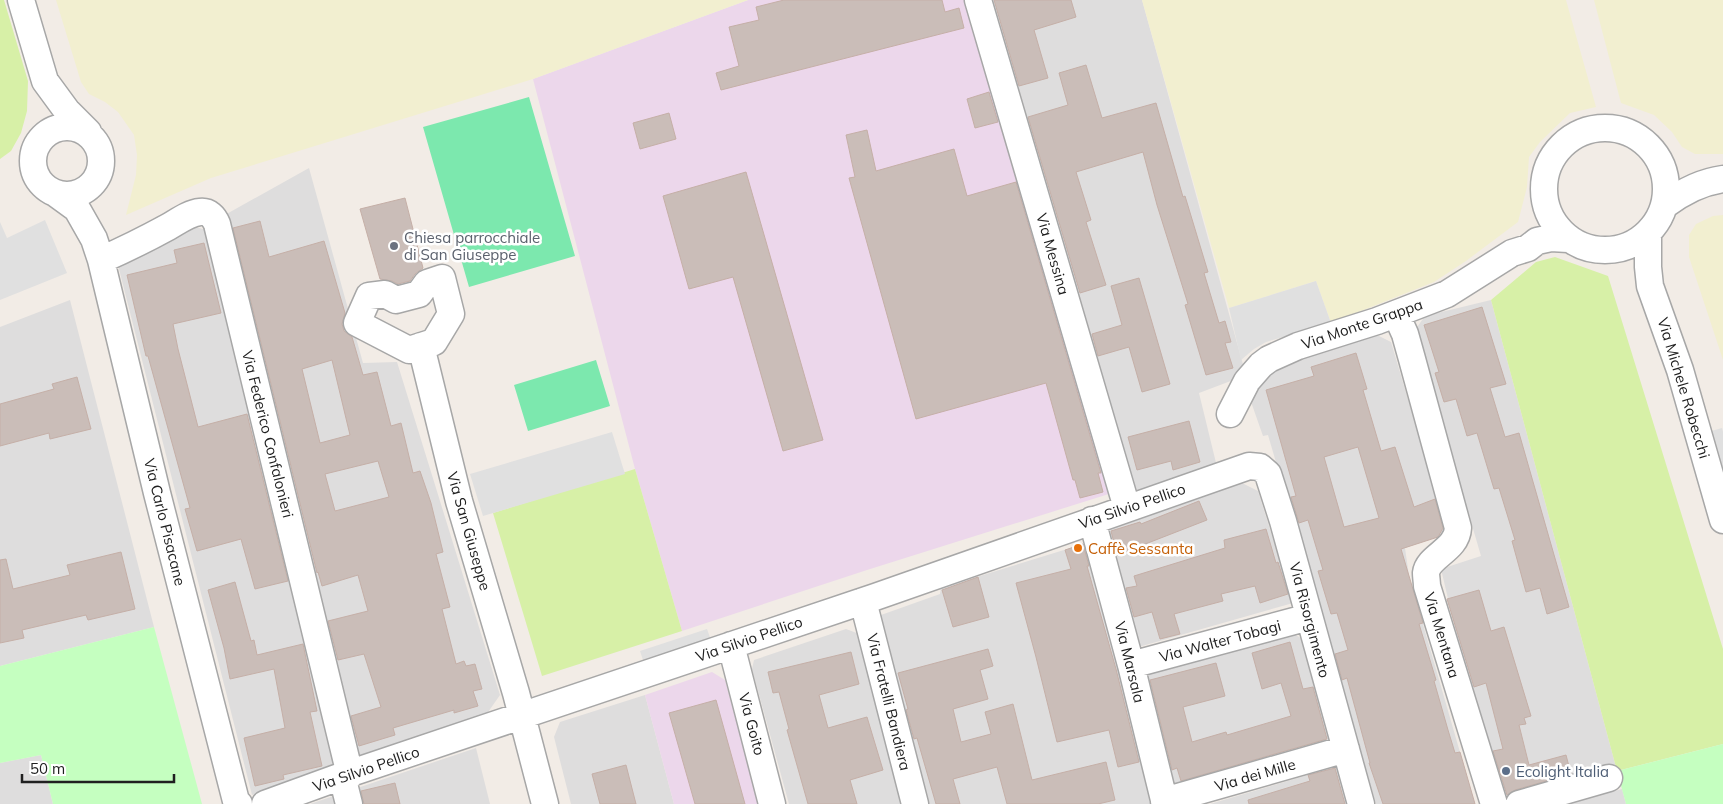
<svg xmlns="http://www.w3.org/2000/svg" width="1723" height="804" font-family="Mulish,sans-serif">
	<style>
		.residential { fill: #dedddd }
		.industrial { fill: #ecd7eb }
		.farmland { fill: #f2efd0 }
		.grass { fill: #d7f0a7 }
		.park { fill: #c5ffc0 }
		.pitch { fill: #7ce8ae }
		.parking { fill: #e0e0e0 }
		.building { fill: #cabdb8; stroke: #c5afa7; fill-rule: evenodd }
		.lines { fill: none; stroke-linecap: round; stroke-linejoin: round }
		.minor-casing { stroke: #a7a7a7; stroke-width: 29 }
		.minor { stroke: #fff; stroke-width: 26 }
		.worship-dot { fill: #6b7280; stroke: #fff; stroke-width: 2 }
		.food-dot { fill: #e8710a; stroke: #fff; stroke-width: 2 }
		.service-dot { fill: #5c6f8a; stroke: #fff; stroke-width: 2 }
		.labels { text-anchor: middle; dominant-baseline: central; stroke-width: 5; stroke-linejoin: round; paint-order: stroke }
		.worship-label { font-size: 15px; fill: #5b616d; stroke: #fff; text-anchor: start }
		.street-label { font-size: 15px; fill: #202020; stroke: #fff }
		.food-label { font-size: 15px; fill: #c56008; stroke: #fff; text-anchor: start }
		.service-label { font-size: 15px; fill: #4e5e75; stroke: #fff; text-anchor: start }
	</style>
	<rect width="100%" height="100%" fill="#f2ece6"/>
	<path class="residential" d="M986,0H1142L1244,368L1236,379L1199,393L1217,467L1130,494Z
		M309,168L363,363L397,362L500,695L486,715L356,760L223,216Z
		M195,227L207,230L336,766L252,795L118,265Z
		M70,300L154,627L0,666V327Z
		M1491,300L1617,771L1505,800L1492,752L1458,641L1441,569L1481,556L1415,330L1425,316Z
		M1377,335L1391,342L1434,487L1449,533L1405,548L1409,576L1475,804H1376L1268,435L1263,436L1250,399L1276,368L1302,357Z
		M1242,483L1258,491L1293,603L1135,648L1103,531Z
		M1090,542L1155,804H924L878,629L881,615L940,594L941,588Z
		M846,629L862,635L905,804H789L752,669L754,660Z
		M1290,632L1301,638L1329,740L1173,787L1143,676Z
		M645,695L674,804H571L554,737L560,722Z
		M476,748L490,804H310Z
		M41,755L53,804H0V763Z
		M1336,766L1349,804H1210L1308,775Z
		M1622,789L1626,804H1565Z"/>
	<path class="industrial" d="M748,0H970L1112,493L867,570L682,631L635,469L533,79Z
		M712,672L725,680L759,804H674L645,695Z"/>
	<path class="farmland" d="M56,0H748L533,79L211,178L126,215L136,175L137,155L134,135L118,112L105,102L89,94L81,82Z
		M1142,0H1566L1596,107L1570,113L1540,142L1529,157L1527,187L1518,222L1466,261L1434,282L1331,323L1316,281L1229,308Z
		M1594,0H1723V154H1695L1682,147L1672,132L1654,115L1621,103Z
		M1723,215V360L1689,257V235L1696,224L1713,216Z"/>
	<path class="grass" d="M0,0H4L28,81L27,111L21,133L11,151L0,159Z
		M1555,257L1608,276L1723,649V744L1617,771L1491,300L1536,262Z
		M635,469L682,631L542,676L493,513Z"/>
	<path class="park" d="M154,627L202,804H53L41,755L0,763V666Z
		M1723,744V804H1626L1617,771Z"/>
	<path class="pitch" d="M529,97L575,256L469,287L423,127Z
		M596,360L610,406L528,431L514,385Z"/>
	<path class="parking" d="M45,220L67,273L0,300V222L7,238Z
		M1316,281L1331,323L1266,342L1254,349L1241,360L1229,308Z
		M1722,428L1723,432V482L1708,432Z
		M612,432L625,474L483,516L470,474Z
		M707,629L712,643L645,666L640,651Z"/>
	<path class="building" d="M784,0H942L945,12L959,8L964,28L721,90L716,73L739,66L729,27L759,20L756,7Z
		M994,0H1071L1076,17L1034,30L1048,78L1019,86Z
		M1086,65L1102,118L1156,103L1183,197L1185,196L1208,272L1204,273L1219,323L1225,321L1231,342L1225,343L1233,368L1206,375L1185,305L1188,304L1157,205L1143,152L1076,172L1091,220L1086,222L1106,285L1080,293L1028,117L1068,105L1059,73Z
		M989,92L998,122L975,128L967,99Z
		M669,113L676,139L640,149L633,123Z
		M867,130L876,171L954,149L967,196L1016,182L1101,473H1098L1103,492L1080,498L1075,480H1073L1046,383L916,419L849,178L855,177L846,135Z
		M746,172L823,440L783,451L733,277L689,289L663,196Z
		M405,198L423,268L415,274L410,281L398,284L392,281L380,279L360,209Z
		M260,221L269,257L324,241L345,313L342,324L344,331L352,337L363,375L377,372L391,426L401,423L413,473L420,471L431,503L443,552L436,554L450,607L442,609L456,664L464,661L466,666L475,664L482,689L473,691L478,706L454,713V710L393,728L395,735L359,746L351,716L381,707L364,654L338,660L328,621L368,611L358,575L322,586L318,572L317,573L233,228ZM332,360L350,435L320,443L302,369ZM378,461L389,497L335,511L325,474Z
		M204,243L221,313L173,324L178,349L198,427L247,414L288,581L255,589L241,539L197,551L185,509L190,508L148,356H146L127,275L177,263L174,250Z
		M1139,278L1170,384L1142,392L1129,347L1098,356L1092,334L1122,325L1111,286Z
		M1482,307L1506,384L1490,388L1505,437L1519,433L1569,607L1547,614L1540,588L1526,592L1512,541L1515,540L1499,488L1494,489L1477,433L1467,436L1456,399L1444,402L1435,373L1439,372L1424,325Z
		M1356,353L1367,389L1363,390L1381,451L1395,447L1414,507L1435,499L1443,528L1438,537L1401,549L1423,623L1419,624L1436,680L1434,681L1448,730L1455,753L1460,752L1475,804H1383L1369,763H1370L1347,678L1342,680L1335,654L1348,650L1337,613L1331,614L1318,571L1323,570L1308,520L1299,523L1291,497L1296,496L1266,390L1314,376L1311,367ZM1358,447L1379,518L1344,527L1324,457Z
		M77,377L91,429L50,439L49,433L0,446V404L54,389L52,384Z
		M1189,421L1200,462L1173,470L1171,461L1137,470L1128,437Z
		M1199,501L1207,520L1117,555L1111,531L1140,522L1141,524Z
		M1266,529L1276,563L1278,562L1288,594L1260,603L1255,586L1221,594L1223,601L1174,614L1180,634L1160,639L1152,612L1134,617L1126,588L1137,586L1134,576L1225,548L1224,540Z
		M1083,544L1089,566H1087L1116,669L1139,762L1118,767L1109,730L1057,742L1036,657L1016,583L1071,569L1065,550Z
		M121,552L135,609L88,620L86,615L22,630L24,638L0,643V560L6,559L13,589L70,575L67,565Z
		M978,577L989,617L953,627L942,590Z
		M235,582L251,641L254,640L257,655L303,644L317,711L310,712L322,766L283,775L284,779L255,786L244,738L285,728L274,669L230,679L224,648L208,590Z
		M1479,590L1491,631L1504,627L1531,716L1524,718L1526,724L1519,725L1529,765L1566,755L1571,774L1515,790L1507,795L1493,751L1503,749L1486,683L1474,687L1447,599Z
		M1290,642L1303,689L1313,687L1327,739L1181,781L1177,768L1172,770L1150,680L1216,663L1225,696L1183,707L1192,742L1226,732L1227,735L1291,716L1281,683L1262,689L1252,653Z
		M988,649L993,666L980,670L988,699L953,709L961,742L991,734L985,712L1013,704L1032,780L1106,762L1115,800L1098,804H1007L997,767L953,779L960,804H936L917,738L914,739L906,710L908,709L898,673Z
		M851,652L859,684L819,695L828,728L867,717L883,770L850,780L857,804H808L787,730L789,729L779,692L773,693L768,672Z
		M716,700L745,804H695L669,713Z
		M626,765L636,804H600L592,774Z
		M1335,768L1345,804H1249L1248,800L1310,781L1308,775Z
		M395,783L400,804H364L361,791Z"/>
	<g class="lines">
		<g class="minor-casing">
			<path id="minor" d="M21,0L45,81L67,111L88,132
				M978,0L1127,508
				M33 161a34 34 0 1 1 68 0a34 34 0 1 1-68 0Z
				M1544 189a61 61 0 1 1 122 0a61 61 0 1 1-122 0Z
				M55,193L77,209L94,239L101,260L157,493L236,801L239,804
				M1665,205C1682,192 1701,182 1723,179
				M1648,234V267L1650,286L1680,370L1723,520
				M101,260C124,250 146,239 168,227C177,222 189,213 200,212C209,211 214,217 217,224L350,775
				M442,278L451,314L434,342L409,350L357,323L369,296L385,294L396,300L419,294L427,283Z
				M1396,314L1405,334L1412,359L1458,528C1457,550 1428,556 1426,573C1426,577 1427,582 1427,586L1494,804
				M421,346L459,501L516,693L545,804
				M1230,414L1247,381L1261,365L1269,359L1298,346L1377,321L1447,294L1512,253L1528,248L1537,241L1551,238L1568,239
				M1092,520L1131,665L1165,804
				M863,601L915,804
				M731,645L772,804
				M1131,665L1309,617
				M342,776L349,804
				M1164,801L1346,749
				M265,804L342,776L875,597L1249,466L1260,467L1268,474L1283,521L1361,804
				M1519,804L1609,778"/>
		</g>
		<use href="#minor" class="minor"/>
	</g>
	<circle class="worship-dot" cx="394" cy="246" r="5"/>
	<circle class="food-dot" cx="1078" cy="548" r="5"/>
	<circle class="service-dot" cx="1506" cy="771" r="5"/>
	<g class="labels">
		<g class="worship-label">
			<text x="404" y="237">Chiesa parrocchiale<tspan x="404" dy="17">di San Giuseppe</tspan></text>
		</g>
		<g class="street-label">
			<text transform="translate(1053 254) rotate(74)">Via Messina</text>
			<text transform="translate(1362 324) rotate(-19)">Via Monte Grappa</text>
			<text transform="translate(1684 388) rotate(73)">Via Michele Robecchi</text>
			<text transform="translate(268 434) rotate(76)">Via Federico Confalonieri</text>
			<text transform="translate(1132 506) rotate(-19)">Via Silvio Pellico</text>
			<text transform="translate(165 522) rotate(76)">Via Carlo Pisacane</text>
			<text transform="translate(469 531) rotate(74)">Via San Giuseppe</text>
			<text transform="translate(1310 620) rotate(75)">Via Risorgimento</text>
			<text transform="translate(1442 635) rotate(73)">Via Mentana</text>
			<text transform="translate(749 639) rotate(-19)">Via Silvio Pellico</text>
			<text transform="translate(1220 641) rotate(-15)">Via Walter Tobagi</text>
			<text transform="translate(1130 662) rotate(76)">Via Marsala</text>
			<text transform="translate(889 702) rotate(76)">Via Fratelli Bandiera</text>
			<text transform="translate(752 724) rotate(75)">Via Goito</text>
			<text transform="translate(366 769) rotate(-19)">Via Silvio Pellico</text>
			<text transform="translate(1255 775) rotate(-16)">Via dei Mille</text>
		</g>
		<g class="food-label">
			<text x="1088" y="548">Caffè Sessanta</text>
		</g>
		<g class="service-label">
			<text x="1516" y="771">Ecolight Italia</text>
		</g>
	</g>
	<path d="M22 774v8h152v-8" fill="none" stroke="#202020" stroke-width="2.5"/>
	<text x="30" y="774" font-size="15" fill="#202020" stroke="#ffffff" stroke-width="4" paint-order="stroke">50 m</text>
</svg>
